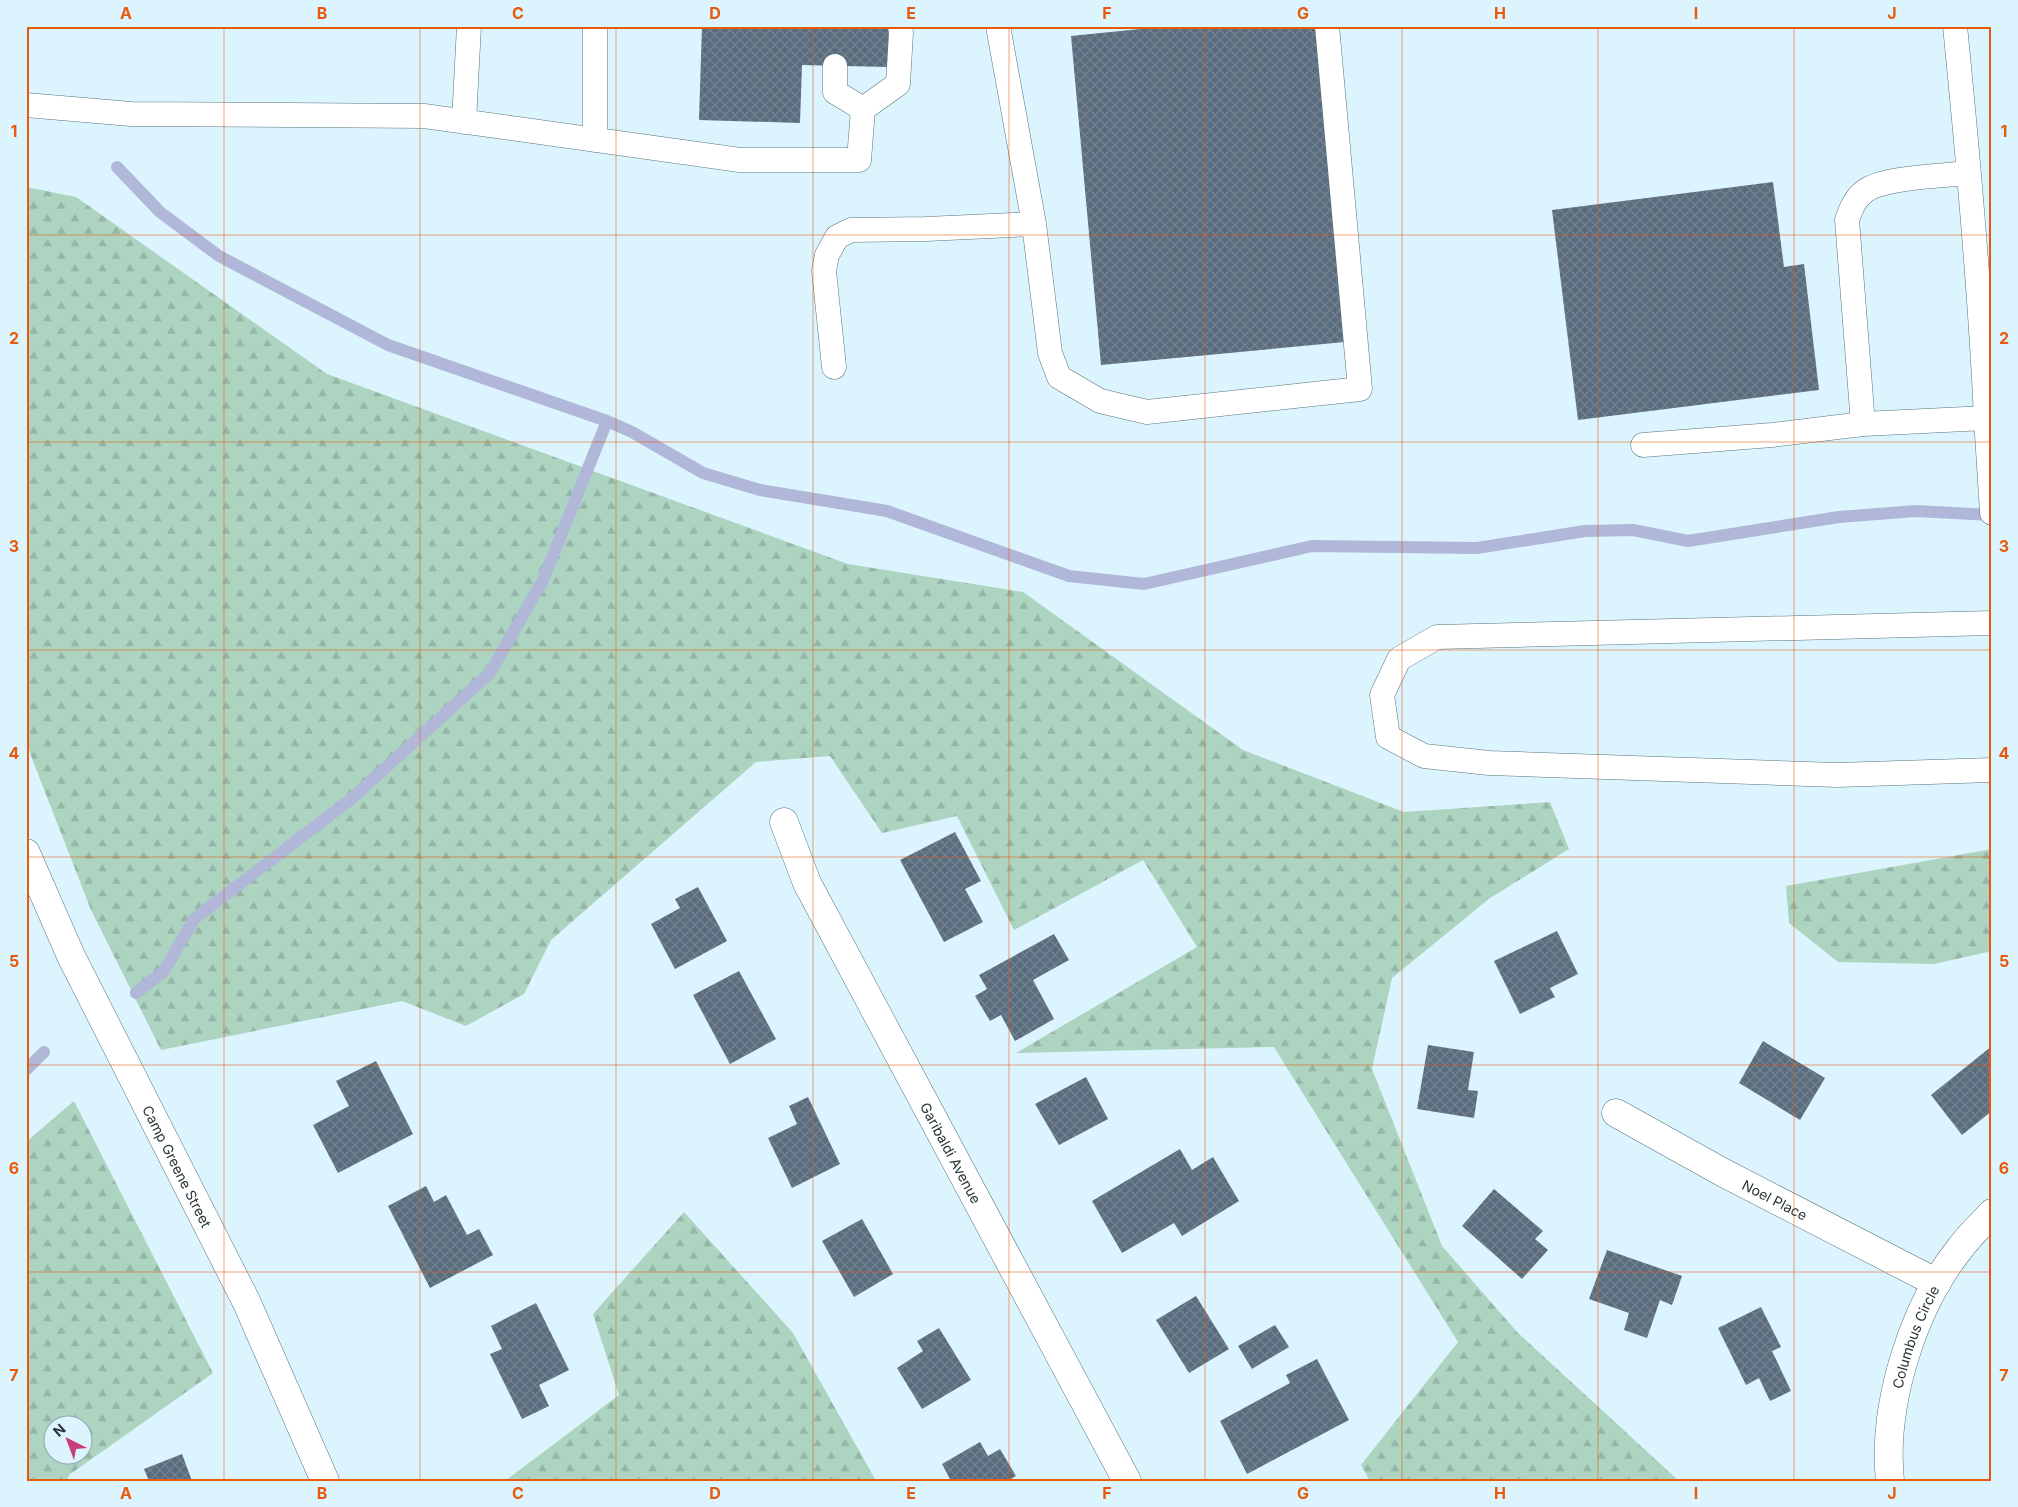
<svg xmlns="http://www.w3.org/2000/svg" width="2018" height="1507" font-family="Inter,sans-serif">
	<style>
		.forest { fill: url(#forest-firs); fill-rule: evenodd }
		.lines { fill: none; stroke-linecap: round; stroke-linejoin: round }
		.stream { stroke: #b0b7d8; stroke-width: 12 }
		.building { fill: url(#building-cross-hatch) }
		.lane-casing { stroke: #58747e; stroke-width: 25 }
		.street-casing { stroke: #58747e; stroke-width: 29 }
		.lane { stroke: #fff; stroke-width: 24 }
		.street { stroke: #fff; stroke-width: 28 }
		.grid { fill: none; stroke: #e8590c; stroke-width: 1; stroke-opacity: 0.55 }
		.labels { text-anchor: middle; dominant-baseline: central; stroke-width: 5; stroke-linejoin: round; paint-order: stroke }
		.street-label { font-size: 14px; fill: #293539; stroke: #dcf4fd }
		.neatline { fill: none; stroke: #e8590c; stroke-width: 2 }
		.grid-label { font-size: 16px; text-anchor: middle; font-weight: bold; fill: #e8590c }
	</style>
	<defs>
		<pattern id="forest-firs" width="22" height="20" patternUnits="userSpaceOnUse" patternTransform="scale(1.25)"><rect width="22" height="20" fill="#add3c1"/><path d="M5 1l3.5 6h-7zM16 11l3.5 6h-7z" fill="#95b6a7"/></pattern>
		<pattern id="building-cross-hatch" width="8" height="8" patternUnits="userSpaceOnUse" patternTransform="scale(1.25)"><rect width="8" height="8" fill="#5a6c7e"/><path d="M0 0l8 8M0 8l8-8" fill="none" stroke="#738290"/></pattern>
	</defs>
	<rect width="100%" height="100%" fill="#dcf4fd"/>
	<path class="forest" d="M26,187L76,197L327,374L848,564L1023,592L1243,750L1404,812L1550,802L1569,849L1490,898L1392,978L1372,1069L1442,1246L1517,1332L1679,1481H1370L1361,1465L1458,1342L1274,1047L1016,1053L1197,947L1143,860L1014,930L957,816L882,833L830,756L756,762L551,940L524,994L466,1026L402,1001L161,1050L91,910L31,756L26,738Z
		M1992,849V951L1934,964L1838,962L1789,923L1786,886Z
		M74,1101L213,1373L69,1475L67,1481H26V1142ZM52,1424H82V1454H52Z
		M684,1212L793,1333L876,1481H505L619,1395L593,1314Z"/>
	<g class="lines">
		<path class="stream" d="M117,167L160,212L219,256L388,345L607,421L632,432L703,473L760,490L887,511L1069,576L1144,584L1312,546L1477,548L1585,531L1633,530L1688,541L1839,517L1916,511L1992,515
			M136,993L164,971L194,919L350,800L490,673L543,580L607,421
			M26,1070L44,1052"/>
	</g>
	<path class="building" d="M702,26H890L888,67L802,65L800,123L699,120Z
		M1170,26H1316L1345,342L1101,365L1071,36Z
		M1773,182L1784,267L1804,264L1819,390L1578,420L1552,210Z
		M955,832L981,881L965,889L983,922L944,942L900,860Z
		M698,887L727,941L675,969L651,924L680,908L675,899Z
		M1557,931L1578,974L1550,988L1555,997L1520,1014L1494,961Z
		M1054,934L1069,960L1033,980L1054,1019L1015,1041L1001,1015L990,1021L975,996L987,989L979,975Z
		M739,971L776,1039L730,1064L693,995Z
		M1763,1041L1825,1078L1800,1120L1739,1083Z
		M1428,1045L1474,1052L1468,1090L1478,1091L1474,1118L1417,1109Z
		M1992,1046V1111L1962,1135L1931,1095Z
		M376,1061L413,1134L338,1173L313,1125L349,1106L336,1081Z
		M1086,1077L1108,1119L1059,1145L1035,1104Z
		M808,1097L840,1164L792,1188L768,1138L797,1124L789,1106Z
		M1180,1149L1192,1170L1213,1157L1239,1201L1182,1236L1174,1223L1122,1253L1092,1201Z
		M426,1186L434,1202L446,1195L467,1235L479,1229L493,1255L430,1288L388,1206Z
		M1494,1189L1543,1231L1535,1239L1548,1250L1522,1279L1462,1226Z
		M862,1219L893,1274L854,1297L822,1241Z
		M1607,1250L1682,1276L1672,1305L1660,1300L1647,1338L1624,1330L1629,1313L1589,1299Z
		M1196,1296L1229,1349L1189,1373L1156,1320Z
		M536,1303L569,1370L539,1385L549,1406L522,1419L490,1354L502,1349L491,1326Z
		M1761,1307L1781,1347L1772,1351L1791,1391L1770,1401L1759,1378L1746,1385L1718,1328Z
		M1275,1325L1289,1347L1252,1369L1238,1346Z
		M939,1328L971,1380L922,1409L897,1368L923,1351L917,1341Z
		M1317,1359L1349,1420L1247,1474L1220,1421L1290,1383L1286,1375Z
		M980,1442L988,1456L1000,1449L1016,1476L1008,1481H951L942,1464Z
		M182,1454L192,1481H149L144,1469Z"/>
	<g class="lines">
		<g class="lane-casing">
			<path id="lane" d="M595,26V140
				M998,26L1034,224L1050,353L1059,377L1100,401L1147,412L1360,389L1327,26
				M835,66V92L863,109
				M26,105L131,114L424,116L740,160H859L863,109L898,84L901,33L900,26
				M464,122L469,26
				M834,367L824,271L827,255L837,237L851,230L926,229L1034,224
				M1992,417L1986,418L1992,513
				M1863,424L1847,220C1851,209 1855,198 1865,191C1885,177 1943,176 1968,173
				M1643,445L1772,435L1863,424L1986,418C1980,287 1968,156 1955,26
				M1992,623L1437,637L1399,659L1382,695L1388,737L1424,756L1489,763L1837,775L1992,770"/>
		</g>
		<g class="street-casing">
			<g id="street">
				<path id="s1" d="M784,822L807,883L1127,1481"/>
				<path id="s2" d="M26,853L71,956L247,1303L325,1481"/>
				<path id="s3" d="M1616,1113L1722,1172L1937,1283"/>
				<path id="s4" d="M1890,1481C1882,1405 1913,1306 1961,1247C1970,1235 1981,1225 1992,1213"/>
			</g>
		</g>
		<use href="#lane" class="lane"/>
		<use href="#street" class="street"/>
	</g>
	<path class="grid" d="M224,26V1481M420,26V1481M616,26V1481M813,26V1481M1009,26V1481M1205,26V1481M1402,26V1481M1598,26V1481M1794,26V1481M26,235H1992M26,442H1992M26,650H1992M26,857H1992M26,1065H1992M26,1272H1992"/>
	<g class="labels">
		<g class="street-label">
			<text stroke="none"><textPath href="#s1" startOffset="371">Garibaldi Avenue</textPath></text>
			<text stroke="none"><textPath href="#s2" startOffset="348">Camp Greene Street</textPath></text>
			<text stroke="none"><textPath href="#s3" startOffset="181">Noel Place</textPath></text>
			<text stroke="none"><textPath href="#s4" startOffset="148">Columbus Circle</textPath></text>
		</g>
	</g>
	<rect width="2018" height="1507" fill="none" stroke="#dcf4fd" stroke-width="55"/>
	<g transform="translate(68 1440) rotate(318)"><circle r="24" fill="#dcf4fd" stroke="#94a8af"/>
	<path d="M0-4L9 19L0 12L-9 19Z" fill="#c83f77"/>
	<text y="-8" font-size="14" font-weight="bold" text-anchor="middle" fill="#293539">N</text>
	</g>
	<rect x="28" y="28" width="1962" height="1452" class="neatline"/>
	<g class="grid-label">
		<text x="126" y="19">A</text>
		<text x="322" y="19">B</text>
		<text x="518" y="19">C</text>
		<text x="715" y="19">D</text>
		<text x="911" y="19">E</text>
		<text x="1107" y="19">F</text>
		<text x="1303" y="19">G</text>
		<text x="1500" y="19">H</text>
		<text x="1696" y="19">I</text>
		<text x="1892" y="19">J</text>
		<text x="14" y="137">1</text>
		<text x="2004" y="137">1</text>
		<text x="14" y="344">2</text>
		<text x="2004" y="344">2</text>
		<text x="14" y="552">3</text>
		<text x="2004" y="552">3</text>
		<text x="14" y="759">4</text>
		<text x="2004" y="759">4</text>
		<text x="14" y="967">5</text>
		<text x="2004" y="967">5</text>
		<text x="14" y="1174">6</text>
		<text x="2004" y="1174">6</text>
		<text x="14" y="1381">7</text>
		<text x="2004" y="1381">7</text>
		<text x="126" y="1499">A</text>
		<text x="322" y="1499">B</text>
		<text x="518" y="1499">C</text>
		<text x="715" y="1499">D</text>
		<text x="911" y="1499">E</text>
		<text x="1107" y="1499">F</text>
		<text x="1303" y="1499">G</text>
		<text x="1500" y="1499">H</text>
		<text x="1696" y="1499">I</text>
		<text x="1892" y="1499">J</text>
	</g>
</svg>
